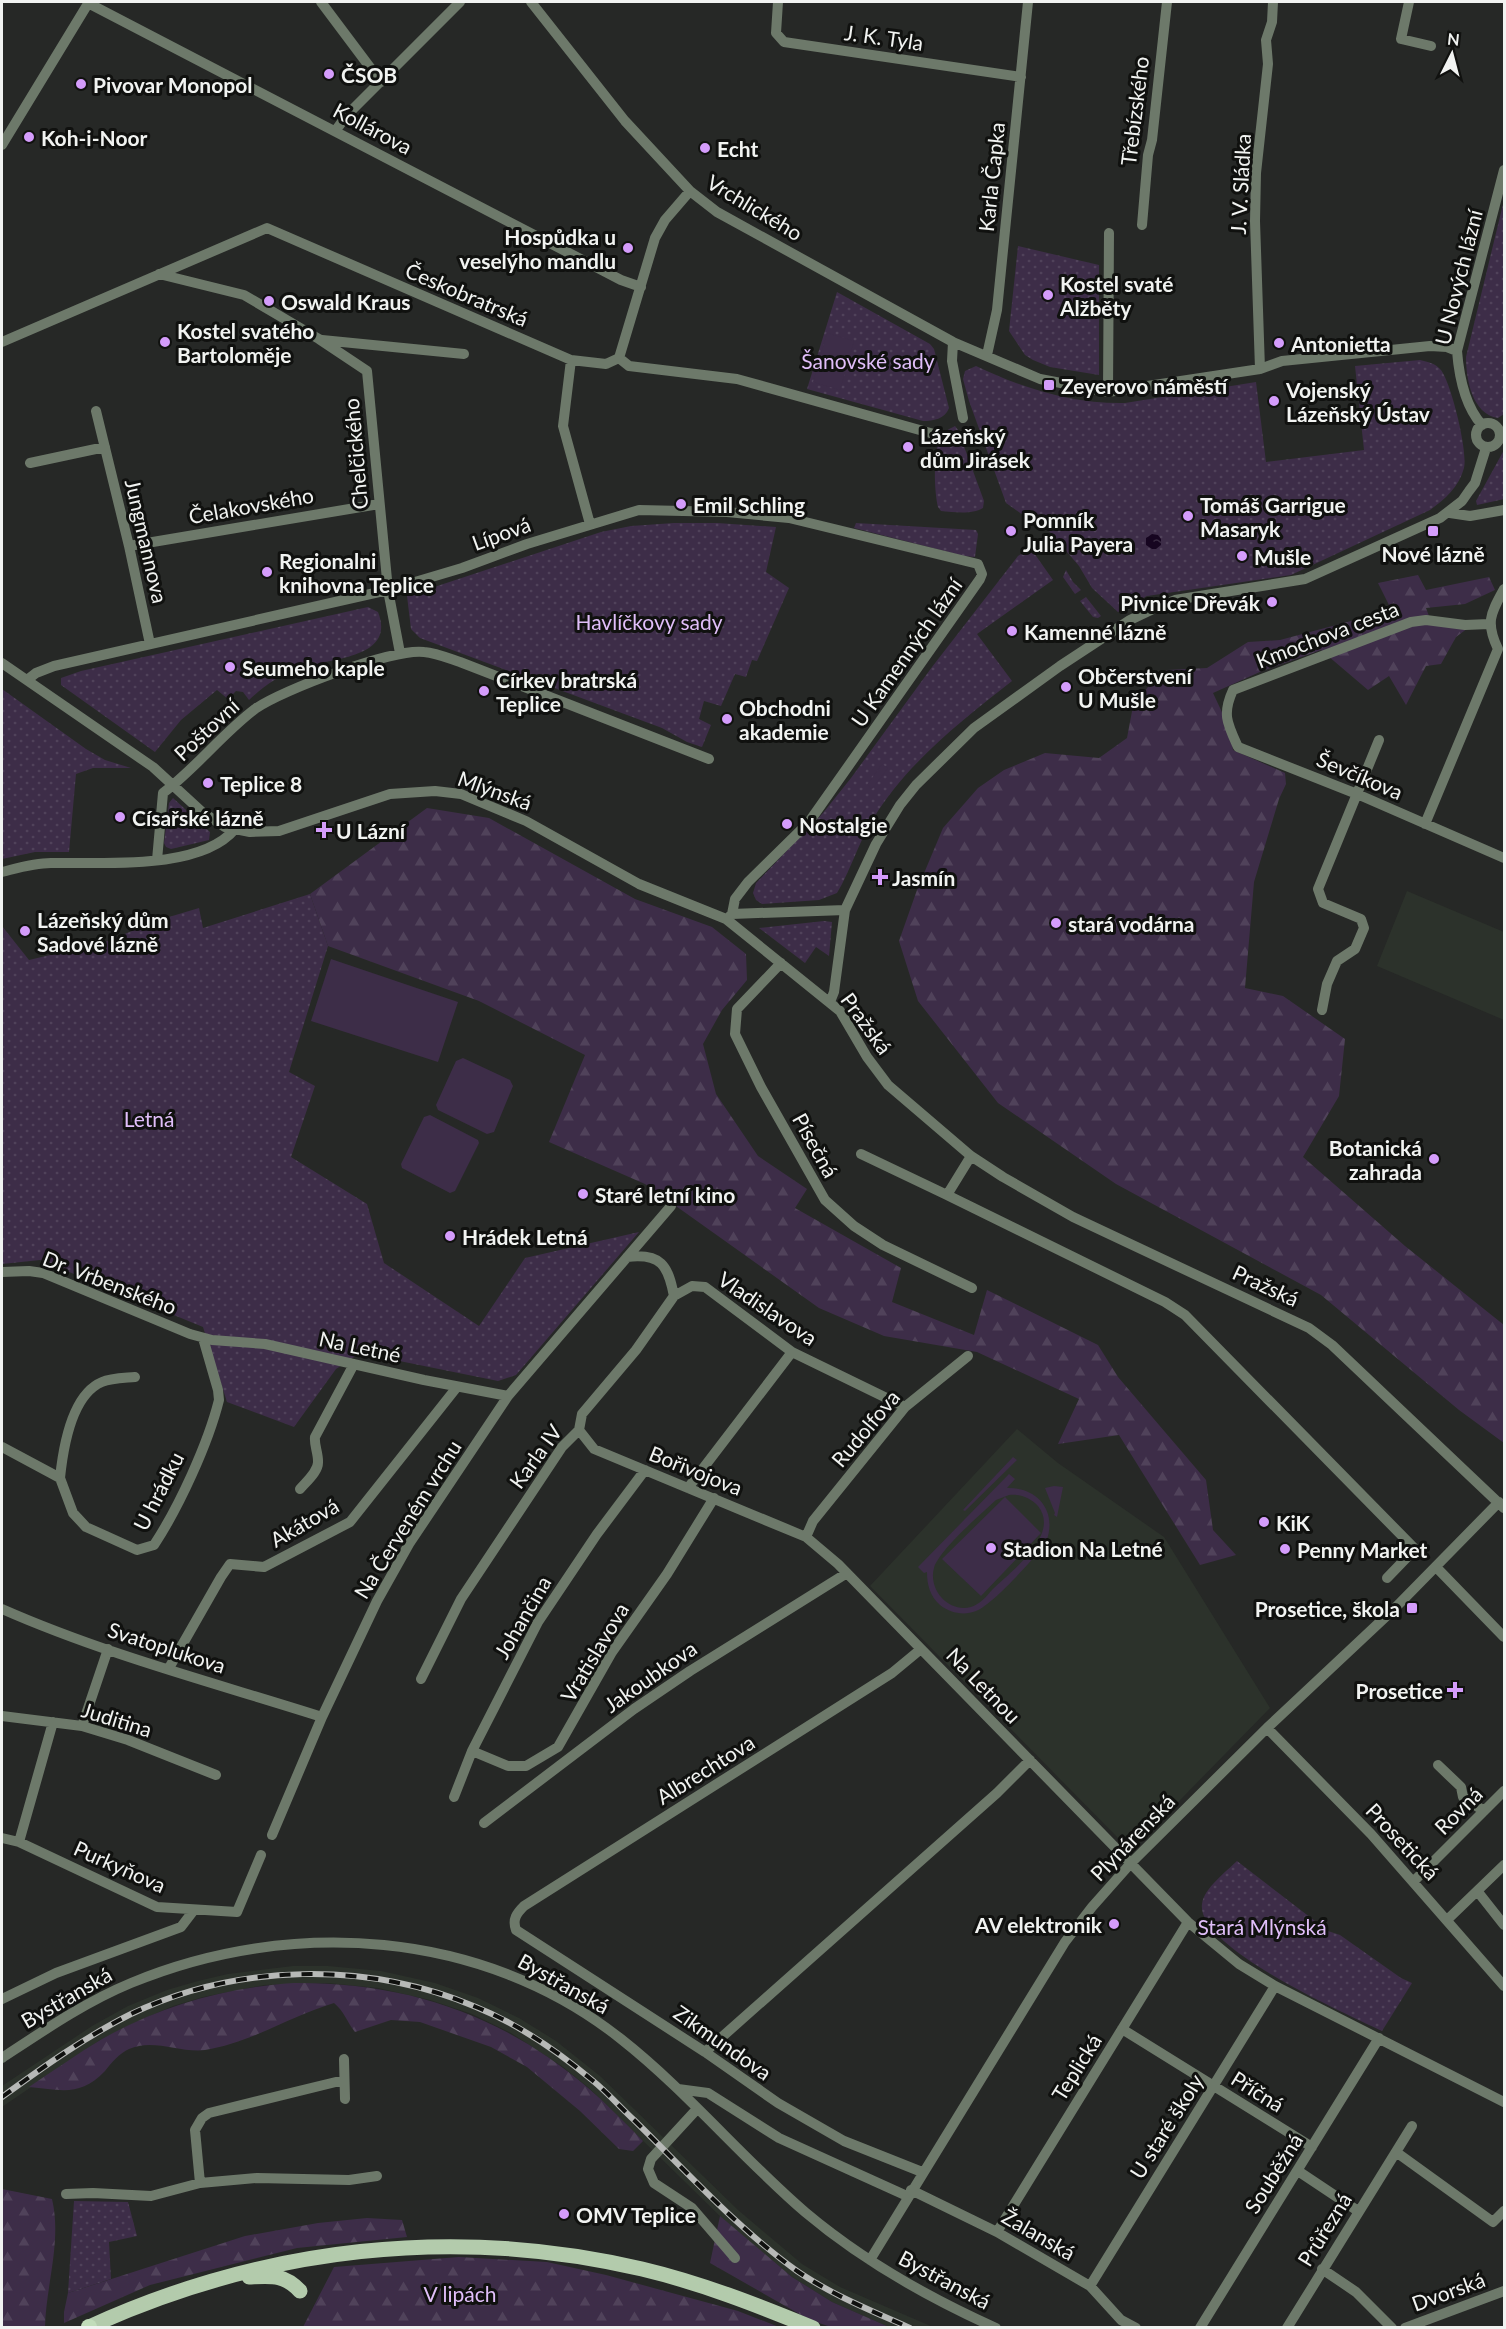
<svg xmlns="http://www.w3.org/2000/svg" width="1506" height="2329" font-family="Lato,sans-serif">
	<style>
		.built { fill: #2c322b }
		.green { fill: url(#green-dots) }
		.forest { fill: url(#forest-firs) }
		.pitch { fill: #3d2d48; fill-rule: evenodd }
		.water { fill: url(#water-ripples) }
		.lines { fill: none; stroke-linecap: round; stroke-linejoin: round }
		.minor { stroke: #6d796a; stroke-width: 10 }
		.primary { stroke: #b3cbac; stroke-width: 15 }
		.trunk { stroke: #c1dcba; stroke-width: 16 }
		.rail-casing { stroke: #b7b9b7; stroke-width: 6 }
		.rail { stroke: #10110f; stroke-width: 4; stroke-dasharray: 11; stroke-linecap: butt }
		.poi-dot { fill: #d49cfb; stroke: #10110f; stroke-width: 2 }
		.labels { text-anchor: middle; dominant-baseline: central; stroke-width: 6; stroke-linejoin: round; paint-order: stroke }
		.street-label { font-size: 21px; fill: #f1f3f1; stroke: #10110f }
		.poi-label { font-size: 21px; font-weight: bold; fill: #f1f3f1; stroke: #10110f; text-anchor: start }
		.park-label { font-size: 21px; fill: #e0bef9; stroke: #10110f }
	</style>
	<defs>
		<pattern id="green-dots" width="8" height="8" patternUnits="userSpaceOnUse" patternTransform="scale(1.5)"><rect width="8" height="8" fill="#3d2d48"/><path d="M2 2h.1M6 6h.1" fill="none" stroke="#50425a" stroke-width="1.8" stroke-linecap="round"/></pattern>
		<pattern id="forest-firs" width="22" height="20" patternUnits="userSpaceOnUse" patternTransform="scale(1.5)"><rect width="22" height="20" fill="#3d2d48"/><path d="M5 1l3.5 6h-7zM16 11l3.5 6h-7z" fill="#50425a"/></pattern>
		<pattern id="water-ripples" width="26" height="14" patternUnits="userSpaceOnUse" patternTransform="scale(1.5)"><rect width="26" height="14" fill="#160520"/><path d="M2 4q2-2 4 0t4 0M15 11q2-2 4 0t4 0" fill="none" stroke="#382a41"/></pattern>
	</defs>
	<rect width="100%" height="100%" fill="#262826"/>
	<path class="built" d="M1407,891L1504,932V1020L1377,966Z
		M1017,1429L1058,1463L1164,1537L1270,1708L1141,1840L1121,1841L870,1586Z
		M293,1966H328L381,1971L435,1983L478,1998L519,2018L556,2041L600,2076L738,2210L802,2264L840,2287L933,2327H889L832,2302L792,2277L727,2223L589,2088L563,2067L511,2033L472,2014L430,2000L378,1988L327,1983L264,1985L203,1997L173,2006L136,2022L100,2040L2,2107V2086L92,2026L128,2006L167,1990L198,1981L228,1974Z"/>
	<path class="green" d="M1504,200V414L1498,418C1472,414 1466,379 1466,357Z
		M1018,246L1099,265V375L1050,367L1033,360L1025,355L1009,331Z
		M837,292L930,344L934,349L949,408C945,419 933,421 923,421L807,389Z
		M1420,360C1428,362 1435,363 1441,370C1451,383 1468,451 1464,468C1459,487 1445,499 1430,510L1291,575L1147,596L1118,612L1092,588L1079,566L1037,517L1023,515L1006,503L969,401L963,379L965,371L976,366C1022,388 1073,404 1125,403L1256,382L1266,462L1364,450L1355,366Z
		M955,426L958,430L984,501L983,508C971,515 954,512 941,511L938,507C934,491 933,453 940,438C943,432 949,429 955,426Z
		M1504,450V499L1477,505L1476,501Z
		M674,523H717L776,527L766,572L789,588L757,661L752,660L746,677L735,674L721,706L704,701L699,719L711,725L702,747L687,742L662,728L420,638L411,629L407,596L601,532L631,526Z
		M856,523L976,530L978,534L975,557L964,556L854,528Z
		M1024,552L1034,553L1053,580L977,634L1012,681C961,721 907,763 873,819C858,843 851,870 837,893L819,900L762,904L756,900L753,893L756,883L823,813L851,778L932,667L1018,556Z
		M1066,570L1073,582L1081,590L1075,594L1063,577Z
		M1086,597L1101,616L1098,618L1093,617L1080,601Z
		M368,607L378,612C397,660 326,658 297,669C279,675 263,687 249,700L243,692L236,691L228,699L217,690L181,720L155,752L61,685V678L81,671Z
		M2,689L86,749L105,760L131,768H93L76,774L69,852H35L2,859Z
		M173,798L210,832L209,840L171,849L166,847L164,843L169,803Z
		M310,894L328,946L289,1072L315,1086L291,1157L367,1204L384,1263L479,1326L525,1258L639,1232L516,1375L498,1381L360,1353L336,1369L294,1427L227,1402L203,1327L40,1260L2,1264V926L29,960L105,942L159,920L199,908L203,928Z
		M824,921L832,922L829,956L816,947L805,963L759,928Z
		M1237,1861L1328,1931L1340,1935L1401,1978L1412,1983L1382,2031C1347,2014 1196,1948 1202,1904C1204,1888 1226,1872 1237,1861Z
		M74,2201L128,2202L137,2236L109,2242L111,2279L68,2293Z"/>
	<path class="forest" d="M1418,575L1426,590L1489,577L1495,590L1465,604L1426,608L1432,624L1468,628L1456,637L1441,664L1426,666L1406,705L1389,676L1368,690L1321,650L1262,671L1213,693L1228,725L1233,750L1285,773L1286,784L1279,799L1254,882L1245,988L1283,996L1345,1039L1339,1096L1303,1157L1405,1246L1504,1325V1443L1459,1410L1321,1295L1116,1184L998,1103L918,1001L899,941L917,890L943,828L978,788L1004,770L1045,753L1099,758L1127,738L1133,706L1155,678L1167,670L1207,668L1248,642L1280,640L1381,613L1389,605L1378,583Z
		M427,808L489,818L635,899L712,927L746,954L747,980L722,1010L703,1044L716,1094L758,1156L807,1189L795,1208L901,1268L892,1302L974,1335L987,1290L1098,1345L1118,1377L1206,1480L1213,1530L1236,1555L1200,1565L1119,1435L1058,1444L1079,1399L977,1352L884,1336L819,1308L645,1184L549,1142L585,1055L479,1001L328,946L310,894Z
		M293,1983C406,1982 501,2014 587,2087C607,2104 625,2123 643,2141L633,2151L619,2149L580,2111L527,2067L491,2047L420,2022L391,2020L355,2032C347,2022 344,2011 334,2003C290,2016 251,2043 205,2050C180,2053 153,2038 129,2049C120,2053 111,2063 105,2071C80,2097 62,2090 29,2087C53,2071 77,2054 102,2039C162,2005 225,1988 293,1983Z
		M2,2189L52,2199C62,2241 46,2285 45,2327H2L3,2292Z
		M720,2216L792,2277L832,2302L889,2327H831L810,2320L710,2263Z
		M367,2218L402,2220L407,2237L297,2248L150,2285L64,2323V2312L68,2293L245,2236L318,2223Z
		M459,2257L547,2262L606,2275L738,2311L779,2327H303L334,2267Z"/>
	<path class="pitch" d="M827,333L854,341L840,390L813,382Z
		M882,764L888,768L872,789L867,785Z
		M331,959L458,1002L438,1062L311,1021Z
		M463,1058L510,1080L513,1086L494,1132L487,1134L438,1110L436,1105L456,1061Z
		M430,1115L478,1140L479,1143L455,1191L450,1193L402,1168L401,1164L424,1117Z
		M1013,1457L1017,1460L965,1511L963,1510Z
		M1009,1474L1015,1479L1007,1488C1038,1487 1058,1512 1046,1542C1036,1557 992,1605 976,1611C964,1616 950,1613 940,1605C930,1596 927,1585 927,1572L924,1573L918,1567ZM1009,1495C1020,1494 1030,1497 1038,1506C1061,1535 1011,1571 992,1590C986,1597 980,1604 971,1607C948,1613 928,1589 934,1568C939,1550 981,1514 996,1500Z
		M1054,1486L1063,1487L1057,1517L1054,1515L1055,1513L1045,1488Z
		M1005,1497L1041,1533L981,1596L942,1559Z"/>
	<path class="water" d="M1152,534L1158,535L1161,539V545L1156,549H1152L1146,545V538Z"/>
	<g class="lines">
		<path class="minor" d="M321,2L381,82
			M531,2L625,121L690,191L717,212L953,342L1040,379L1108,392L1260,369L1282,361L1430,346L1447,347L1457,351
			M778,2L776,33L784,42L1021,77
			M1409,2L1401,39L1431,46
			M88,3L621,280L641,287
			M336,130L347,115L460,2
			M2,145L89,2
			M1142,225L1148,155L1152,140L1167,2
			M159,274L244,295L319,339L367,371L388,590L400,653
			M322,340L464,354
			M2,342L267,228L571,360L606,364L619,358
			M953,342L952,361L963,418
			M987,355L997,310L1028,2
			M619,358L629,366L737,379L934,434
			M619,358L655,238L665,220L690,191
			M571,360L563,426L590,524
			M1260,369L1255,221L1256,173L1268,64L1266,40L1272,22L1273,2
			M1108,392L1109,233
			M96,411L129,546L150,644
			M1476 435a12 12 0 1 1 24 0a12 12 0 1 1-24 0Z
			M1482,425C1464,405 1459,376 1457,351L1504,170
			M30,463L105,447
			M1450,513L1470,516L1504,510
			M129,546L379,504
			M1489,624L1465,625L1426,620L1411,622L1233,690C1222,714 1227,723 1238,747L1357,794L1504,858
			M1498,649C1485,622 1491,613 1504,589
			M2,663L153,767L202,812L225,827L250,832L279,831L390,794L435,791L461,794L526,821L639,884L726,919L840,1011L867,1057L888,1085L971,1156L1003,1177L1073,1217L1309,1328L1332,1345L1504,1508
			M27,680L36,673L54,666L388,590L462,568L527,544L639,510L727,512L789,518L978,564L982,574L980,579L809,822L748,882L735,899L732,914
			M1425,824L1498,649
			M157,860L163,793C196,768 222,734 255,709C282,690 393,648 424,652C436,653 448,658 460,662L709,759
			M2,872C18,868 34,863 51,863C101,862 200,871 235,829
			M727,919L732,914L845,910
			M781,963L737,1009L735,1034L761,1087L825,1200L854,1226L883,1245L972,1288
			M830,1002L834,992L845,910L876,844L900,805L916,785L974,728L1060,666L1130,620L1151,610L1175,600L1305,579L1440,518L1462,501L1469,491L1475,483L1486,448
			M1322,1010L1327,984L1337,961L1355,949L1364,928L1361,919L1323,903L1318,889L1379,740
			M861,1154L947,1195L971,1156
			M947,1195L1165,1302L1185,1315L1415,1549L1387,1578
			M2,1272L29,1271L43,1273L190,1334L212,1340L265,1344L424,1380L508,1396
			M674,1296L692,1286L705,1287L792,1352L905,1407
			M579,1430L594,1449L806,1537L838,1564L1188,1922L1239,1964L1275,1986L1504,2102
			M2,1447L60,1478L73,1513L86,1527L137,1550L154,1545C179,1507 208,1444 219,1400L218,1390L203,1338
			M60,1478C63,1449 71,1395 102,1382C111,1378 125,1378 135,1377
			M688,1488L792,1352
			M300,1489C307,1481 319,1471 318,1461C318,1452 314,1445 315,1437L354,1364
			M806,1537L813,1521L905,1407L968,1356
			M1436,1567L1504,1637
			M2,1609C104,1654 215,1683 322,1717
			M921,1649L892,1673L524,1906C517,1913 512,1919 516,1930L705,2052L778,2103L844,2141L922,2172
			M169,1668L221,1577L230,1564L264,1567L350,1522L457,1387
			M421,1679L461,1599L562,1447L579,1430L582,1414L636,1350L674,1296C668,1265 661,1253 627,1257
			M2,1716L82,1726L128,1740L216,1775
			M82,1726L108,1649
			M1267,1728L1371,1834L1504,1986
			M472,1751L508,1766H526L558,1747L612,1652L667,1574L714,1498
			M1438,1765L1461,1787L1463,1797L1484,1811
			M454,1797L472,1751L538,1622L597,1534L645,1470
			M484,1823L634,1709L690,1671L847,1573
			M272,1835L322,1717L377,1601L409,1544L508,1396L671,1206
			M2,1838L19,1842L157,1907L237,1912L261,1855
			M19,1842L53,1722
			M1413,1882L1504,1791
			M1478,1892L1504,1925
			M1448,1919L1504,1865
			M2,1999L56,1973L181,1927L194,1910
			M1122,2029L1312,2147
			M705,2052L997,1793L1030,1760
			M2,2058C43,2031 85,2002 131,1983C290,1917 483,1929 621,2039C687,2091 741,2157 805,2212C863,2261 927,2297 996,2328
			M344,2059L345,2099
			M678,2089L708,2093L779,2138L907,2196
			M697,2109L651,2159L648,2169L654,2183L692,2208L735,2258
			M1396,2152L1493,2222L1504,2211
			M1298,2171L1358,2211
			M200,2183L195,2130L202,2118L209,2113L344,2080
			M911,2190L997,2232L1090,2286L1121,2320L1136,2328
			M66,2194L93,2193L151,2196L200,2183L257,2178L349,2180L377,2176
			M997,2232L1188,1922
			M870,2260L1065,1942L1092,1907L1131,1863L1267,1728L1396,1607L1499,1502
			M1322,2269L1356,2292L1392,2328
			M1090,2286L1275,1986
			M1200,2328L1379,2038
			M1287,2328L1412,2126
			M1405,2328L1504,2291"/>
		<path class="primary" d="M249,2277C272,2276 284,2274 300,2291
			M89,2327C264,2247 454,2225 642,2269C701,2283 757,2305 813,2328"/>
		<path class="trunk" d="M89,2328V2327"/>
		<g class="rail-casing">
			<path id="rail" d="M2,2097C43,2067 85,2037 131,2014C237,1963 368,1961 476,2007C518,2024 556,2050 592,2080C607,2092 620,2107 634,2120C686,2171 737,2228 797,2271C832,2295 872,2311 910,2328"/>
		</g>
		<use href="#rail" class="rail"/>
	</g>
	<g class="poi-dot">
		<circle cx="329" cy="74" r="6"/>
		<circle cx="81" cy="84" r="6"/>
		<circle cx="29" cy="137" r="6"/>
		<circle cx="705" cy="148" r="6"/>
		<circle cx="628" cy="248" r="6"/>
		<circle cx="1048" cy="295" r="6"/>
		<circle cx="269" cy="301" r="6"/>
		<circle cx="165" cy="342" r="6"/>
		<circle cx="1279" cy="343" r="6"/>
		<rect x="1043" y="379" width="12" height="12" rx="3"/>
		<circle cx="1274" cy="401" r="6"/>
		<circle cx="908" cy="447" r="6"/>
		<circle cx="681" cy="504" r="6"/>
		<circle cx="1188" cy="516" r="6"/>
		<circle cx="1011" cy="531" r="6"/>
		<rect x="1427" y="525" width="12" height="12" rx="3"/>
		<circle cx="1242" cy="556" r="6"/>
		<circle cx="267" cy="572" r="6"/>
		<circle cx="1272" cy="602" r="6"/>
		<circle cx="1012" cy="631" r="6"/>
		<circle cx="230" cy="667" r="6"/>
		<circle cx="1066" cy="687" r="6"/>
		<circle cx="484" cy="691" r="6"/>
		<circle cx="727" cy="719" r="6"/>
		<circle cx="208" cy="783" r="6"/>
		<circle cx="120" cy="817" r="6"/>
		<circle cx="787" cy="824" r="6"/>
		<path d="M321 821h6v6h6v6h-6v6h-6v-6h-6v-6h6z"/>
		<path d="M877 868h6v6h6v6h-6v6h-6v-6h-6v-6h6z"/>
		<circle cx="1056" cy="923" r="6"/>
		<circle cx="25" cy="931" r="6"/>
		<circle cx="1434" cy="1159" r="6"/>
		<circle cx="583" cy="1194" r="6"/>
		<circle cx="450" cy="1236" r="6"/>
		<circle cx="1264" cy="1522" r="6"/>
		<circle cx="991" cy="1548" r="6"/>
		<circle cx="1285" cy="1549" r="6"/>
		<rect x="1406" y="1602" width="12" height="12" rx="3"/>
		<path d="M1452 1681h6v6h6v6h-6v6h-6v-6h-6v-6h6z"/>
		<circle cx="1114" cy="1924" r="6"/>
		<circle cx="564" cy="2214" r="6"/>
	</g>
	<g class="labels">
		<g class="street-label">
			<text transform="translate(884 37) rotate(8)">J. K. Tyla</text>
			<text transform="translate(1134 111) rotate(-83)">Třebízského</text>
			<text transform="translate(373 128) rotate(28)">Kollárova</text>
			<text transform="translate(991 177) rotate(-84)">Karla Čapka</text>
			<text transform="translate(1240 184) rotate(-87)">J. V. Sládka</text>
			<text transform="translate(755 207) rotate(31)">Vrchlického</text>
			<text transform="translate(1458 277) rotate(-76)">U Nových lázní</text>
			<text transform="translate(467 294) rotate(23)">Českobratrská</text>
			<text transform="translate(355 454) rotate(-95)">Chelčického</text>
			<text transform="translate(251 505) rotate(-10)">Čelakovského</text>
			<text transform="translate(501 533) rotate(-20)">Lípová</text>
			<text transform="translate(147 541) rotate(77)">Jungmannova</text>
			<text transform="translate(1327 634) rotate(-21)">Kmochova cesta</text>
			<text transform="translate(906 652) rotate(-55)">U Kamenných lázní</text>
			<text transform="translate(206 729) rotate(-43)">Poštovní</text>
			<text transform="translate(1360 775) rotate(23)">Ševčíkova</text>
			<text transform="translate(495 790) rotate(20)">Mlýnská</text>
			<text transform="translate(867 1023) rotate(54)">Pražská</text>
			<text transform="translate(816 1145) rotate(61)">Písečná</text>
			<text transform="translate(110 1282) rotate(21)">Dr. Vrbenského</text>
			<text transform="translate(1266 1285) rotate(25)">Pražská</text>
			<text transform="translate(768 1308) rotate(34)">Vladislavova</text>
			<text transform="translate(360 1346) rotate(12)">Na Letné</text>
			<text transform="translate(865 1428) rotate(-50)">Rudolfova</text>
			<text transform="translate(535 1456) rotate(-54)">Karla IV</text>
			<text transform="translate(696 1470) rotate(22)">Bořivojova</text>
			<text transform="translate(158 1491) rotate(-63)">U hrádku</text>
			<text transform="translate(407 1519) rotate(-58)">Na Červeném vrchu</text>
			<text transform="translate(304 1522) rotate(-30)">Akátová</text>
			<text transform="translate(522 1617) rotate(-60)">Johančina</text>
			<text transform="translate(167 1647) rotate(18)">Svatoplukova</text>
			<text transform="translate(594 1652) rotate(-59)">Vratislavova</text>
			<text transform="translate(650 1676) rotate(-35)">Jakoubkova</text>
			<text transform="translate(984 1685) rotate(46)">Na Letnou</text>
			<text transform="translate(117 1719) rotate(17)">Juditina</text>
			<text transform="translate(705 1769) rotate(-32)">Albrechtova</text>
			<text transform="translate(1458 1810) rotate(-45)">Rovná</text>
			<text transform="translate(1132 1837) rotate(-46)">Plynárenská</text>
			<text transform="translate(1403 1841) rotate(47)">Prosetická</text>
			<text transform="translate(120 1866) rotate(24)">Purkyňova</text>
			<text transform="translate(564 1983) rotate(29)">Bystřanská</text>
			<text transform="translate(66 1997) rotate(-30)">Bystřanská</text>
			<text transform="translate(723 2042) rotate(35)">Zikmundova</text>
			<text transform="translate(1076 2067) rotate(-58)">Teplická</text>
			<text transform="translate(1258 2091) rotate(32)">Příčná</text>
			<text transform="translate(1166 2126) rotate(-58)">U staré školy</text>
			<text transform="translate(1273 2173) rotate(-58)">Souběžná</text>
			<text transform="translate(1324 2229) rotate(-58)">Průřezná</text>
			<text transform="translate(1039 2234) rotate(30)">Žalanská</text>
			<text transform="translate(945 2279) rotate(28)">Bystřanská</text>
			<text transform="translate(1448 2291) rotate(-20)">Dvorská</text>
		</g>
		<g class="poi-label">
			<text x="341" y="74">ČSOB</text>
			<text x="93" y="84">Pivovar Monopol</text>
			<text x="41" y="137">Koh-i-Noor</text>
			<text x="717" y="148">Echt</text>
			<text x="616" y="236" text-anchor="end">Hospůdka u<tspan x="616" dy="24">veselýho mandlu</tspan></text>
			<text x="1060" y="283">Kostel svaté<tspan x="1060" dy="24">Alžběty</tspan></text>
			<text x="281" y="301">Oswald Kraus</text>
			<text x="177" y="330">Kostel svatého<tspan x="177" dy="24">Bartoloměje</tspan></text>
			<text x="1291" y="343">Antonietta</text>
			<text x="1061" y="385">Zeyerovo náměstí</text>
			<text x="1286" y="389">Vojenský<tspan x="1286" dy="24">Lázeňský Ústav</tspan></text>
			<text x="920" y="435">Lázeňský<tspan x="920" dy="24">dům Jirásek</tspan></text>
			<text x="693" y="504">Emil Schling</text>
			<text x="1200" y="504">Tomáš Garrigue<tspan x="1200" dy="24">Masaryk</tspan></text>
			<text x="1023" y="519">Pomník<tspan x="1023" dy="24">Julia Payera</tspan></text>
			<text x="1433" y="553" text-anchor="middle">Nové lázně</text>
			<text x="1254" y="556">Mušle</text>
			<text x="279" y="560">Regionalni<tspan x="279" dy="24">knihovna Teplice</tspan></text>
			<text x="1260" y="602" text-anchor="end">Pivnice Dřevák</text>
			<text x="1024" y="631">Kamenné lázně</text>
			<text x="242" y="667">Seumeho kaple</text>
			<text x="1078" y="675">Občerstvení<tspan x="1078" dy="24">U Mušle</tspan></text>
			<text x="496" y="679">Církev bratrská<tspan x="496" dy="24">Teplice</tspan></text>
			<text x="739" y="707">Obchodni<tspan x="739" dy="24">akademie</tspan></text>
			<text x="220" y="783">Teplice 8</text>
			<text x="132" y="817">Císařské lázně</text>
			<text x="799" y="824">Nostalgie</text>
			<text x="336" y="830">U Lázní</text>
			<text x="892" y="877">Jasmín</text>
			<text x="37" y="919">Lázeňský dům<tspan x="37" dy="24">Sadové lázně</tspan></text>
			<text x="1068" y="923">stará vodárna</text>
			<text x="1422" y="1147" text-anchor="end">Botanická<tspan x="1422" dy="24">zahrada</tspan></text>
			<text x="595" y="1194">Staré letní kino</text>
			<text x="462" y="1236">Hrádek Letná</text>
			<text x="1276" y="1522">KiK</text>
			<text x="1003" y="1548">Stadion Na Letné</text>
			<text x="1297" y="1549">Penny Market</text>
			<text x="1400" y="1608" text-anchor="end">Prosetice, škola</text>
			<text x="1443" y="1690" text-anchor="end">Prosetice</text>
			<text x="1102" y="1924" text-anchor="end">AV elektronik</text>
			<text x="576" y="2214">OMV Teplice</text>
		</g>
		<g class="park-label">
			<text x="868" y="360">Šanovské sady</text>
			<text x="649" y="621">Havlíčkovy sady</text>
			<text x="149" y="1118">Letná</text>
			<text x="1262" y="1926">Stará Mlýnská</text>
			<text x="460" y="2293">V lipách</text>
		</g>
	</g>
	<rect width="1506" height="2329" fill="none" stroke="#f1f3f1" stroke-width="6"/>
	<g transform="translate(1452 54) rotate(6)" stroke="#10110f" stroke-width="4.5" paint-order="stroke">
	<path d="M0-4.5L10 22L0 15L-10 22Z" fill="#f1f3f1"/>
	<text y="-9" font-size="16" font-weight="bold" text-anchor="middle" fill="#f1f3f1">N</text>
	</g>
</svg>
